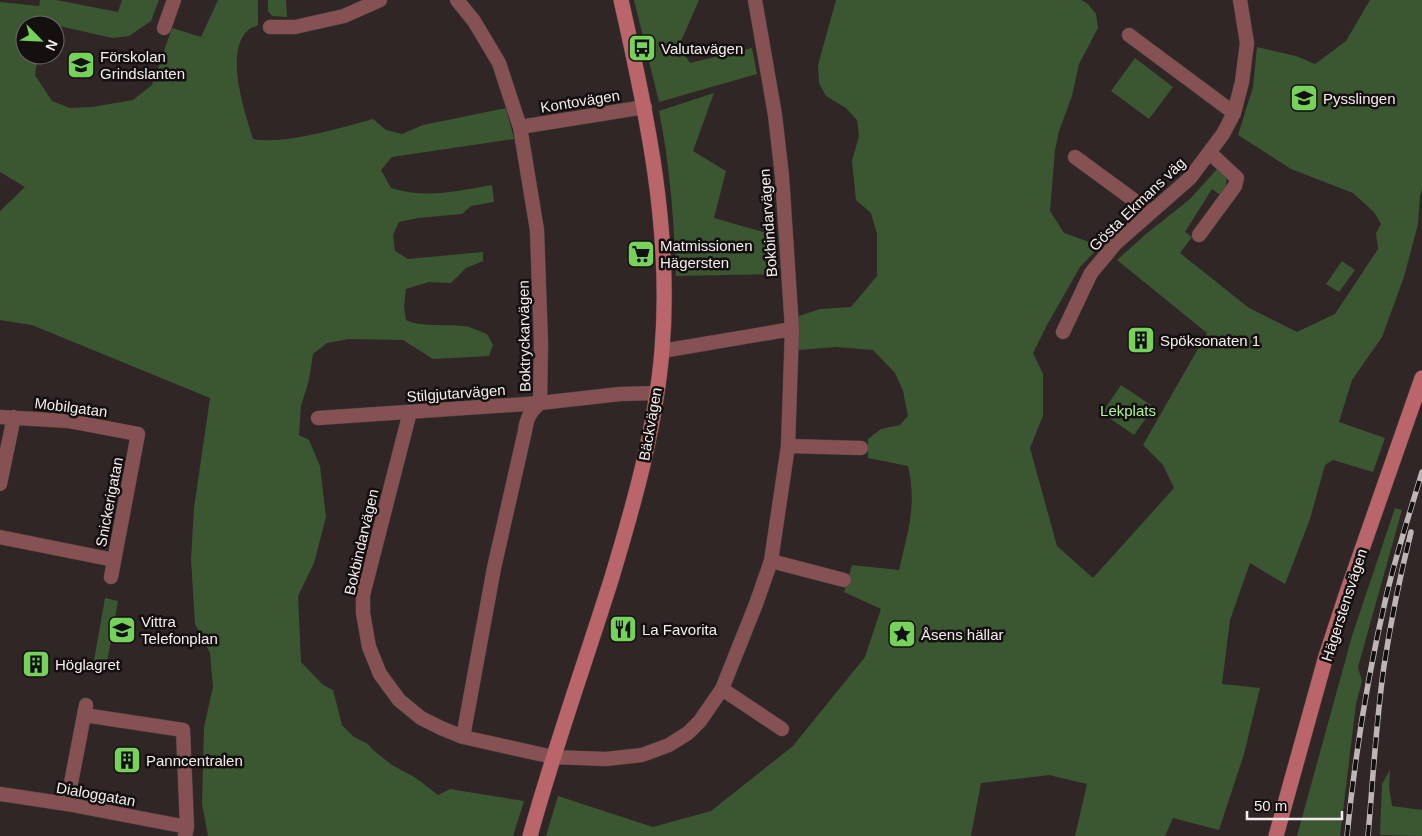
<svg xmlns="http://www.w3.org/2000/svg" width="1422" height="836" font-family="Helvetica,sans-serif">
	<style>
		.green { fill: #3a5732 }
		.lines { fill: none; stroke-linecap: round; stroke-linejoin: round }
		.street-casing { stroke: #4b4242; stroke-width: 15 }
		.secondary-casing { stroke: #4b4242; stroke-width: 16 }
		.street { stroke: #865153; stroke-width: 14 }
		.secondary { stroke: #ba6569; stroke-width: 15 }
		.rail-casing { stroke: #beb6b6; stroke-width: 5.5 }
		.rail { stroke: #151010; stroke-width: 4; stroke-dasharray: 11; stroke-linecap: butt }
		.labels { text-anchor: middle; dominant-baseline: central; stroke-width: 5; stroke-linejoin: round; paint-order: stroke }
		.poi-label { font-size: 15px; fill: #f4eded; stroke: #151010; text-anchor: start }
		.street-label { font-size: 15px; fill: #f4eded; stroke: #151010 }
		.park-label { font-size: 15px; fill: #b0f29d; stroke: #151010 }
	</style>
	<rect width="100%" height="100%" fill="#302626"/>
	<path class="green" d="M40,0H56L118,12L122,0H159L151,21L129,36L112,38L42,22V25H25V55H38L35,75L52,101L70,108L92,107L133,100L152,85L172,28L201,37L218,0H258V25C255,27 250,28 248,30C224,52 245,113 253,139C284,145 341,128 373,119L386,130L402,134L423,125L506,108L514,139L392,157L381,170L391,188C426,199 457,191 492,185L494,202L471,206L462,214L418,218L399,222L393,235L395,251L408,259L483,252V261L466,268L451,283L429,282L406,289L404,306L406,320C421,328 450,323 469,327C475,329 481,332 487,334L493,345L489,356L433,359L403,340L349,339L327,343L313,354L309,380L301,406L299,435L309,440L320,466L326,517L314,563L298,596L301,662L323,685L333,690L342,725L354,737L368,744L373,750L392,765L416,778L438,795L450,789L524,801L513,836H208L202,804L204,727L213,687L210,653L195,624L191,559L194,508L210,398L32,325L0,320V211L25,187L0,172V2L39,6Z
		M268,0H286L287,17L272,16L268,11Z
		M634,0H699L679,46L690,63L752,48L757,74L659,102Z
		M836,0H1081L1087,3L1096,14L1098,28L1079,64L1072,96L1059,131L1055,150L1050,211L1064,233L1100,246L1080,267L1047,325L1033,353L1043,374V416L1030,448L1057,546L1093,578L1174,488L1163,465L1143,445L1207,333L1117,260L1146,234L1190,199L1218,168L1227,175L1226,186L1220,195L1212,189L1185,232L1192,237L1180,253L1249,308L1297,332L1335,314L1378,249L1376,233L1381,224L1374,212L1353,193L1291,169L1238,135L1253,87L1257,47L1296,56L1315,64L1346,41L1370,0H1422V189L1420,195L1418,224L1404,277L1382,337L1352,380L1339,422L1385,438L1373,472L1333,460L1325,465L1310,519L1285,584L1250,563L1230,620L1222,684L1260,688L1244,754L1219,830L1173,818L1165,836H1075L1087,784L1049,775L981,783L971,836H546L558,796L653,827L711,811L793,746L865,657L881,609L844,592L852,565L899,570C908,531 917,506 908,466L868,458V439L881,429L900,425L908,416L903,391L895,373L873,350L836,347L798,350L799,316L820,309L851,307L877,276V234L871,213L856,200L852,161L859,136L857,120L846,108L826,96L819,83L818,65Z
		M1135,58L1173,87L1149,119L1111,91Z
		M714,93L693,151L726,171L714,218L777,236L779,274L676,276C674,220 670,166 659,111Z
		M1342,261L1355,270L1339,292L1326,284Z
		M1121,385L1154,407L1134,435L1102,413Z
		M1395,508L1402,510L1358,667L1362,681L1356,704L1340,836H1297L1352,636Z
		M105,598L118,601L106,668L93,666Z
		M1390,770L1389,787L1392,806L1422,810V836L1380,835L1382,784Z"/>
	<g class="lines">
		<g class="street-casing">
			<path id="street" d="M457,0L474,21L499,63L520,127L537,230L541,343L540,403C530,412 527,417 525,431L494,568L463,737
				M270,27H295L344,16L380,0
				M164,28L174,0
				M1129,35L1234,113
				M520,127L645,107
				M1075,157L1150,212
				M1199,235L1235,186L1237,178L1210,153
				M1063,332L1091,273L1116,243L1190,178L1223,134L1234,113L1242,82L1247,43L1240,0
				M662,351L792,329
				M410,412L363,595V613L369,647L380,674L399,700L421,718L441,728L463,737L553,757L606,759L642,755L669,745L688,733L700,721L722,689L756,604L771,561L788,446L792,329L782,176L775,115L755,0
				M0,417L69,421L138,434L111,577
				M318,418L540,403L620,394L656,393
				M788,446L861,448
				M0,484L14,417
				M0,537L114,560
				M771,561L844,580
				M722,689L782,729
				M84,715L183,730L187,827L185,836
				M0,794L67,804L187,827
				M67,804L86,705"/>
		</g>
		<g class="secondary-casing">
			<path id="secondary" d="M530,836C554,749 585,663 612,577C634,504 656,426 662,350C672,232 647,114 621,0
				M1276,836L1326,656L1346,595L1422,378"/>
		</g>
		<use href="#street" class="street"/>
		<use href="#secondary" class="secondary"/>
		<g class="rail-casing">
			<path id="rail" d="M1347,836C1355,754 1368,673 1387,593C1397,552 1410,512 1422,472
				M1368,836C1373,779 1376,722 1384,666C1391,620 1400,576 1411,532"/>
		</g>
		<use href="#rail" class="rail"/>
	</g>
	<defs>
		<g id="bus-square" transform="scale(1.4375)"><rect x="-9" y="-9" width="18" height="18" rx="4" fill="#76d25a" stroke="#151010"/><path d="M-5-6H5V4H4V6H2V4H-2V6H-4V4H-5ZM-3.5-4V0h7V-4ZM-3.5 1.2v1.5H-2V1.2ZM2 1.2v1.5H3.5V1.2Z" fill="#111"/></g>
		<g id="school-square" transform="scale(1.4375)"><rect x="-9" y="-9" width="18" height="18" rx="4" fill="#76d25a" stroke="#151010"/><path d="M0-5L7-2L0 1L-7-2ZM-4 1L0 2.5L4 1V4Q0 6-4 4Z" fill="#111"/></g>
		<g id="supermarket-square" transform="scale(1.4375)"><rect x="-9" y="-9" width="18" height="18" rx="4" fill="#76d25a" stroke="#151010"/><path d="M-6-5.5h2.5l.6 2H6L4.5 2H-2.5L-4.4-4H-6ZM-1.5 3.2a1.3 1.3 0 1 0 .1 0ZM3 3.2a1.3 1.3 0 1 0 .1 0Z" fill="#111"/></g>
		<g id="building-square" transform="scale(1.4375)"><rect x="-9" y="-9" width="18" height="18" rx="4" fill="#76d25a" stroke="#151010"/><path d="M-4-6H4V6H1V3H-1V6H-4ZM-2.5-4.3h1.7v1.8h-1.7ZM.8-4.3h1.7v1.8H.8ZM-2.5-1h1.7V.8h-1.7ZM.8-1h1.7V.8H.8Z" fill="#111"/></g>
		<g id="restaurant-square" transform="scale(1.4375)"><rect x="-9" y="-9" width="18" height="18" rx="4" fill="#76d25a" stroke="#151010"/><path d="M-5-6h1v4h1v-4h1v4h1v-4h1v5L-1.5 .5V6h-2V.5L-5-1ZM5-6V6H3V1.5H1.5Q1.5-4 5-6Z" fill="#111"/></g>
		<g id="sight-square" transform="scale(1.4375)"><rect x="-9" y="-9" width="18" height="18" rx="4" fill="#76d25a" stroke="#151010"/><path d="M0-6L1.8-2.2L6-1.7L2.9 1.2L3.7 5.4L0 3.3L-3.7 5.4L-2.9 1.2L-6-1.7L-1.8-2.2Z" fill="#111"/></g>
	</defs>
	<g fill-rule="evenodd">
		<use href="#bus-square" x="642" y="48"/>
		<use href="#school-square" x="81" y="65"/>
		<use href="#school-square" x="1304" y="98"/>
		<use href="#supermarket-square" x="641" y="254"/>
		<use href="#building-square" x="1141" y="340"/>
		<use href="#restaurant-square" x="623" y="629"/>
		<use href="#school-square" x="122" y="630"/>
		<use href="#sight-square" x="902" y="634"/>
		<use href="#building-square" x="36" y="664"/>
		<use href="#building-square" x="127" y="760"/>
	</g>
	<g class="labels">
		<g class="poi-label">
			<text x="661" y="48">Valutavägen</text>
			<text x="100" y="56">Förskolan<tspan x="100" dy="17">Grindslanten</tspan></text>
			<text x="1323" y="98">Pysslingen</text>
			<text x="660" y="245">Matmissionen<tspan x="660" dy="17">Hägersten</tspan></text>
			<text x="1160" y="340">Spöksonaten 1</text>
			<text x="141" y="621">Vittra<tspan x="141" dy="17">Telefonplan</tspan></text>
			<text x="642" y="629">La Favorita</text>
			<text x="921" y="634">Åsens hällar</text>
			<text x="55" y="664">Höglagret</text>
			<text x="146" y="760">Panncentralen</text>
		</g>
		<g class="street-label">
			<text transform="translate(580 101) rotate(-9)">Kontovägen</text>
			<text transform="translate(1137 204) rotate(-44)">Gösta Ekmans väg</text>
			<text transform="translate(768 223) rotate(-94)">Bokbindarvägen</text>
			<text transform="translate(524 336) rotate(-91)">Boktryckarvägen</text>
			<text transform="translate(456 393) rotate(-4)">Stilgjutarvägen</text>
			<text transform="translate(71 407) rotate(7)">Mobilgatan</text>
			<text transform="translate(650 424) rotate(-80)">Bäckvägen</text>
			<text transform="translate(109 502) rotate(-79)">Snickerigatan</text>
			<text transform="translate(361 542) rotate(-77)">Bokbindarvägen</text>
			<text transform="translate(1344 605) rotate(-72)">Hägerstensvägen</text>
			<text transform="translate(96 794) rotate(10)">Dialoggatan</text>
		</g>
		<g class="park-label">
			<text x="1128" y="410">Lekplats</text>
		</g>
	</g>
	<g transform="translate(40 40) rotate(114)"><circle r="24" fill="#151010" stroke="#6e6868"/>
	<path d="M0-4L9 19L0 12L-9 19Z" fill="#76d25a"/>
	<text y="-8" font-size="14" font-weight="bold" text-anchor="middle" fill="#f4eded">N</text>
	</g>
	<path d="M1247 811v8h95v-8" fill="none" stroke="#f4eded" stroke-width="2.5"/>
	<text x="1254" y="811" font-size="15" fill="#f4eded" stroke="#151010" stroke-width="4" paint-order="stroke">50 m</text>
</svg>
